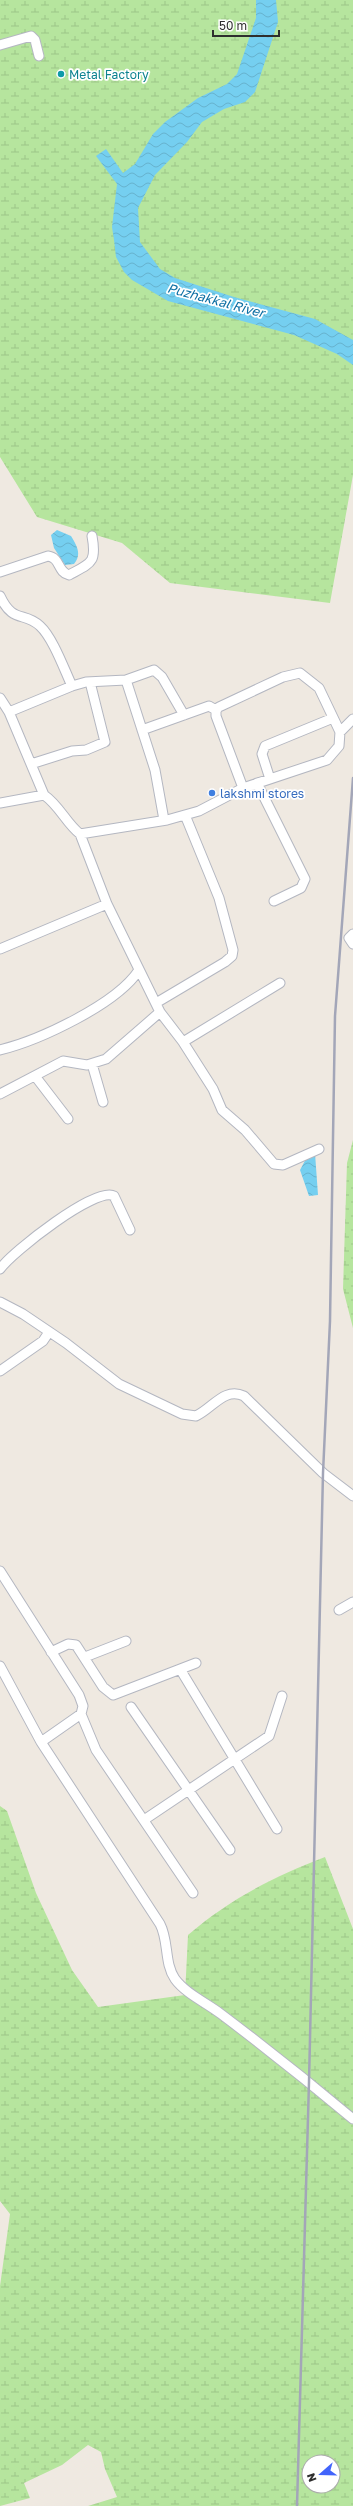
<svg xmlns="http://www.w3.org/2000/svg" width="353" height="2506" font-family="'Golos Text',sans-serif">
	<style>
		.wetland { fill: url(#wetland-marsh); fill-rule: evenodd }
		.water { fill: url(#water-waves) }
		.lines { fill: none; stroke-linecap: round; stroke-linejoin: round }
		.minor-casing { stroke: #b4b7c1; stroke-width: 11 }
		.minor { stroke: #fff; stroke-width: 9 }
		.rail { stroke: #a3a6b8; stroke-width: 2.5 }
		.culture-dot { fill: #0f9aa8; stroke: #fff; stroke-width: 1.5 }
		.shop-dot { fill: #3f7fe0; stroke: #fff; stroke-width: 1.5 }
		.labels { text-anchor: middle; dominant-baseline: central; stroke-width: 3.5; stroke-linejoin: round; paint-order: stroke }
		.culture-label { font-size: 12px; fill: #0d838f; stroke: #fff; text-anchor: start }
		.shop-label { font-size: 12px; fill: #366cbe; stroke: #fff; text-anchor: start }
		.water-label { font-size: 13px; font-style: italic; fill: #0d6fa3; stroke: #fff }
	</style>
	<defs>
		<pattern id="wetland-marsh" width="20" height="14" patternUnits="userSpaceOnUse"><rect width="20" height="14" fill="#b6e59e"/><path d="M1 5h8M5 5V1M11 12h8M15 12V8" fill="none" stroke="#9dc588"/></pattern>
		<pattern id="water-waves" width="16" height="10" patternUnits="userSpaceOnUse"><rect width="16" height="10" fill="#75cff0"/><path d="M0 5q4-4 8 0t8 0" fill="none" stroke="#66b2ce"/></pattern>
	</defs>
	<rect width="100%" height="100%" fill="#efe9e1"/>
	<path class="wetland" d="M0,0H353V475L330,603L170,583L122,543L37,517L0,457Z
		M353,1140V1328L343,1289L347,1163Z
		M0,1806L7,1811L36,1893L72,1970L98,2007L185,1995L188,1935C230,1899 273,1877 325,1857L353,1929V2506H88L117,2497L105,2469L101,2452L88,2445L62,2465L24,2483L30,2498L0,2506V2286L10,2214L0,2201ZM309,2462H333V2486H309Z"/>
	<path class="water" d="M256,0H276L278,22L255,92L245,102L224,109L202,122L187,142L155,175L138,208L140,242L160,269L175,278L234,297L315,319L353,340V365L337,354L294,335L168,301L132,280L124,272L116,257L114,240L112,227L117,184L96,156L106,149L123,173L135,164L153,134L165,122L198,98L227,84L237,74L256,18Z
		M57,530L71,536C77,546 82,554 74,564L65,565L54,548L51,535Z
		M315,1153L318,1195L309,1196L300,1170L308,1155Z"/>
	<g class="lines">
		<g class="minor-casing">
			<path id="minor" d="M0,45L31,36L35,40L39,56
				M0,572L48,556C61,558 57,572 69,575C91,563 97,563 92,536
				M0,596C13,624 24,611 40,626C53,638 64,669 72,686
				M126,680L155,770L164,820
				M0,698L9,712L44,795
				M9,712L72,686L86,682L126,680L154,670L162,677L184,715
				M142,730L209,706L216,710
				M31,764L72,751L86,750L105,742L90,682
				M270,779L262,754L265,746L333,718
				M257,783L305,879L301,888L274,901
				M243,788L216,716V710L219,707L283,677L300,673L319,688L340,732
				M0,803L44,795C59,805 66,823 80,834L167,820L199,811L243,788L327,760L339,746L340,732L353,719
				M80,834L107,904L160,1012L183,1042L213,1089L222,1110L245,1130L274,1164L283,1165L319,1149
				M353,934L349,938L353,944
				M0,949L107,904
				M156,1003L225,962L232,956L233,950L219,898L185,815
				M183,1042L280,983
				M0,1050C40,1040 117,1004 139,970
				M92,1064L103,1102
				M35,1076L68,1119
				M0,1094L63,1061L87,1065L106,1059L160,1012
				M0,1269C12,1252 96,1186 114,1196L130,1230
				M0,1302L23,1314L66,1343L119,1384L182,1414L196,1416C213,1408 224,1387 244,1396L323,1473L353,1496
				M0,1371L43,1341L49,1332
				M0,1571L79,1695L83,1706L81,1714L41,1742L160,1924C169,1941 164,1963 175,1979C186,1994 207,2003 221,2014C266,2048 310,2083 353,2119
				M339,1610L353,1602
				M51,1652L68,1644L76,1645L103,1687L113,1695L196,1663
				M85,1657L126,1641
				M0,1666L41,1742
				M180,1669L277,1829
				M131,1707L230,1850
				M81,1714L96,1750L193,1893
				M144,1820L269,1736L282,1696"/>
		</g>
		<use href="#minor" class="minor"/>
		<path class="rail" d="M297,2506L309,2082L323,1473L330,1321L335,1016L353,778"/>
	</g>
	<circle class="culture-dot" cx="61" cy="74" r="4"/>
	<circle class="shop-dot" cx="212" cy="793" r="4"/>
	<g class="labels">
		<g class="culture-label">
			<text x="69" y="74">Metal Factory</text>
		</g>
		<g class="shop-label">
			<text x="220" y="793">lakshmi stores</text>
		</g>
		<g class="water-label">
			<text transform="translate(216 300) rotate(15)">Puzhakkal River</text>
		</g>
	</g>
	<g transform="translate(321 2474) rotate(250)"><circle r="19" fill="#ffffff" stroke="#ababab"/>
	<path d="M0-3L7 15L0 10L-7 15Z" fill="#4264fb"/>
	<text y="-6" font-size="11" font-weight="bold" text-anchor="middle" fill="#2e2e2e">N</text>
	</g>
	<path d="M213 30v6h66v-6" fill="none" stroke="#2e2e2e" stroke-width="2"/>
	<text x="219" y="30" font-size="12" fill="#2e2e2e" stroke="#ffffff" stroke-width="3" paint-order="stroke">50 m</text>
</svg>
